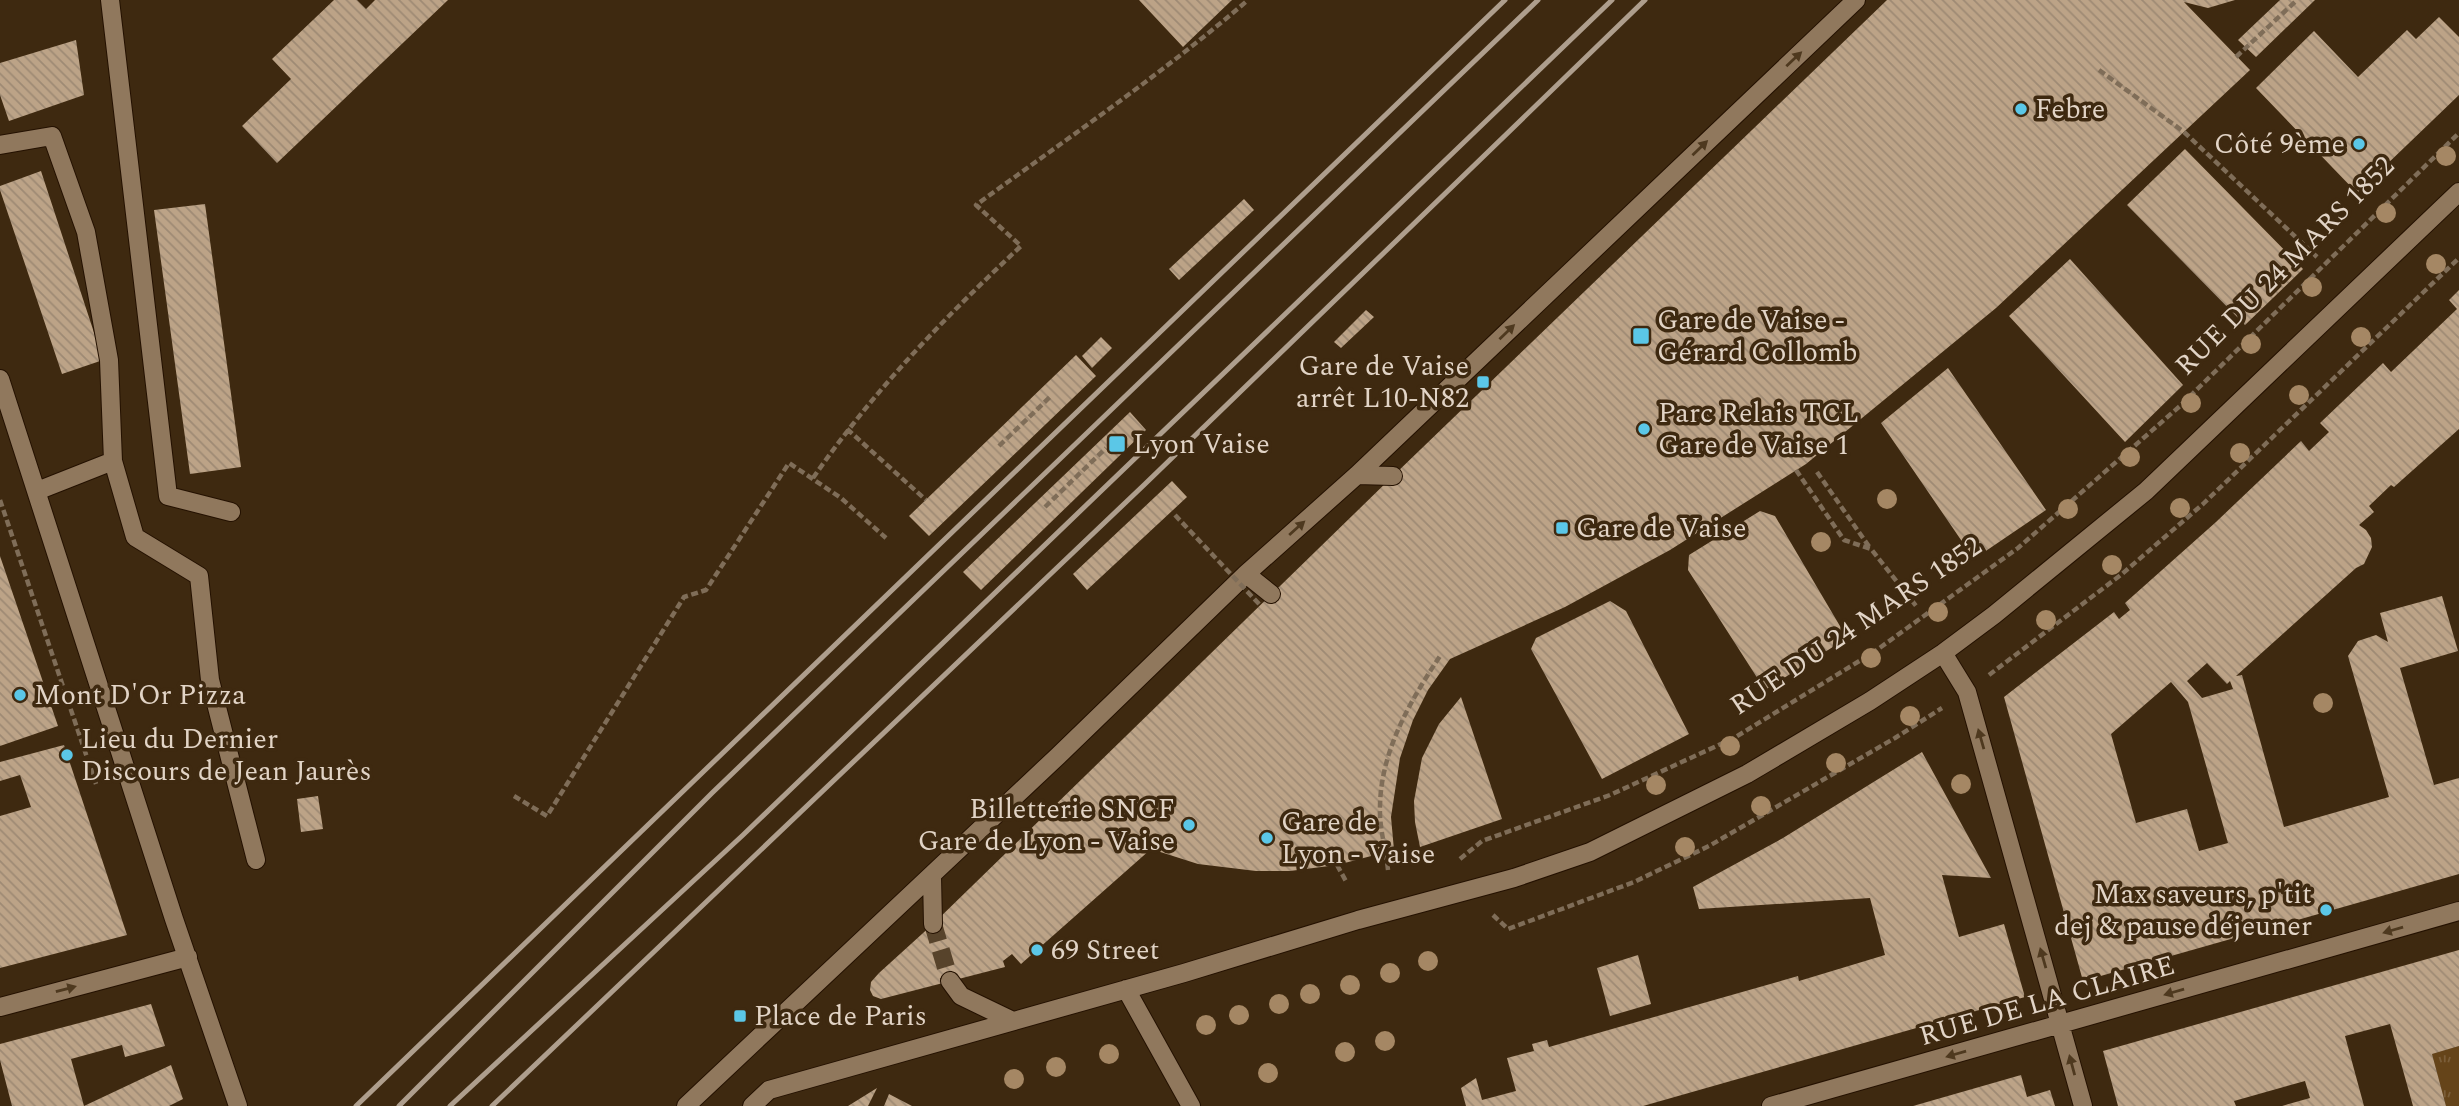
<svg xmlns="http://www.w3.org/2000/svg" width="2459" height="1106" font-family="Spectral,serif">
	<style>
		.grass { fill: url(#grass-tufts) }
		.building { fill: url(#building-back-hatch); fill-rule: evenodd }
		.lines { fill: none; stroke-linecap: round; stroke-linejoin: round }
		.minor-tunnel { stroke: #57432b; stroke-width: 18; stroke-dasharray: 18 9; stroke-linecap: butt }
		.minor-casing { stroke: #241100; stroke-width: 20 }
		.path { stroke: #7f6d58; stroke-width: 4.5; stroke-dasharray: 7 3.5; stroke-linecap: butt }
		.minor { stroke: #90785d; stroke-width: 18 }
		.rail { stroke: #ae9e8d; stroke-width: 5 }
		.path-bridge { stroke: #7f6d58; stroke-width: 4.5; stroke-dasharray: 7 3.5; stroke-linecap: butt }
		.tree { fill: #a58764 }
		.oneway { fill: #4e391f }
		.poi-dot { fill: #5bc7e7; stroke: #3e2910; stroke-width: 2.5 }
		.labels { text-anchor: middle; dominant-baseline: central; stroke-width: 7; stroke-linejoin: round; paint-order: stroke }
		.poi-label { font-size: 28px; fill: #e2d4c6; stroke: #3e2910; text-anchor: start }
		.street-label { font-size: 28px; fill: #e2d4c6; stroke: #3e2910 }
	</style>
	<defs>
		<pattern id="grass-tufts" width="24" height="20" patternUnits="userSpaceOnUse" patternTransform="scale(1.75)"><rect width="24" height="20" fill="#654419"/><path d="M3 7l-1-3M5 7V3M7 7l1-3M15 17l-1-3M17 17v-4M19 17l1-3" fill="none" stroke="#7b5e39"/></pattern>
		<pattern id="building-back-hatch" width="6" height="6" patternUnits="userSpaceOnUse" patternTransform="scale(1.75)"><rect width="6" height="6" fill="#bca387"/><path d="M-1 5l2 2M0 0l6 6M5-1l2 2" fill="none" stroke="#9e8a74"/></pattern>
	</defs>
	<rect width="100%" height="100%" fill="#3e2910"/>
	<path class="grass" d="M2459,1046V1106H2446L2432,1054Z"/>
	<path class="building" d="M334,0H357L366,9L375,0H448L277,163L242,126L291,79L272,59Z
		M1139,0H1232L1183,47Z
		M1887,0H2235L2208,8L2184,2L2250,70L1996,308L1806,464L1670,550L1565,607L1450,659L1428,690L1413,720L1400,758L1391,817L1394,850L1337,865L1290,871H1256L1198,864L1151,849L1021,964L1012,954L1003,961L1005,967L881,999L873,996L870,990L871,982L879,973L933,924L1393,476Z
		M2280,0H2315L2256,57L2238,40Z
		M2439,17L2459,37V95L2357,193L2256,88L2314,31L2358,77L2407,30L2416,39Z
		M76,40L84,95L9,121L0,95V63Z
		M2185,149L2303,269L2245,325L2127,205Z
		M41,171L103,360L62,374L0,190V186Z
		M1244,199L1254,210L1179,280L1169,269Z
		M205,204L241,467L190,474L154,210Z
		M2070,259L2183,385L2125,442L2009,316Z
		M2459,290V429L2394,487L2391,485L2369,506L2374,512L2359,525L2366,530L2371,538L2372,547L2364,564L2356,568L2236,676L2242,675L2284,827L2389,797L2348,656L2358,641L2376,635L2388,642L2380,613L2442,596L2458,651L2400,668L2434,785L2459,778V874L2083,981L2004,697L2114,612L2119,619L2130,610L2125,603L2216,522L2301,441L2309,451L2329,432L2320,423L2383,363L2391,372L2457,309L2449,300ZM2207,663L2227,684L2230,681L2233,689L2202,698L2187,681ZM2171,682L2188,702L2228,843L2199,851L2187,809L2136,823L2111,734Z
		M1366,310L1374,317L1341,348L1334,342Z
		M1101,337L1112,348L1092,368L1082,356Z
		M1076,355L1096,376L929,536L909,516Z
		M1948,368L2046,510L1974,559L1881,423Z
		M1130,412L1146,430L981,590L963,572Z
		M1172,481L1187,497L1087,590L1073,574Z
		M1760,511L1775,516L1847,638L1765,690L1688,570L1689,555Z
		M0,556L58,726L0,746Z
		M1610,601L1626,611L1689,734L1602,779L1531,649L1536,638Z
		M1461,697L1502,819L1420,847L1415,822L1414,801L1422,758L1439,724Z
		M64,745L127,935L0,968V816L31,807L20,775L0,781V762Z
		M1922,752L1991,878L1942,875L1959,937L2004,924L2025,997L1643,1106H1466L1461,1088L1476,1078L1482,1100L1516,1091L1507,1058L1534,1051L1532,1044L1547,1040L1549,1047L1798,976L1799,981L1885,955L1870,898L1699,909L1693,887L1783,838Z
		M318,796L323,829L301,832L297,799Z
		M2459,950V1046L2432,1054L2446,1106H2413L2390,1024L2345,1036L2364,1106H2282L2310,1098L2305,1081L2234,1101L2236,1106H2118L2103,1051Z
		M1638,955L1651,1004L1610,1016L1597,968Z
		M151,1004L165,1046L125,1057L122,1045L71,1059L84,1106H12L0,1060V1044Z
		M171,1065L183,1099L169,1106H84Z
		M2021,1075L2027,1097L2050,1090L2055,1106H1913Z
		M877,1088L868,1106H848Z
		M889,1094L912,1106H884Z"/>
	<g class="lines">
		<path class="minor-tunnel" d="M933,924L950,981"/>
		<g class="minor-casing">
			<path id="minor" d="M110,0L168,496L231,512
				M0,145L52,136L86,232L109,360L113,461L135,537L199,576L210,680L256,860
				M0,379L174,919L238,1106
				M1357,475L1393,476
				M37,491L113,461
				M1246,574L1271,594
				M1943,653L1967,692L2083,1106
				M932,876L933,924
				M950,981L961,996L1013,1021
				M1126,989L1191,1106
				M0,1007L188,957
				M686,1106L1058,756L1246,574L1357,475L1856,0
				M752,1106L769,1090L1184,973L1358,920L1514,878L1590,852L1747,774L1870,701L1943,653L1994,615L2146,491L2459,192
				M1771,1106L2459,911"/>
		</g>
		<path class="path" d="M2236,57L2297,0
			M2099,70L2184,132L2317,257
			M847,429L926,500
			M999,446L1051,396
			M1796,470L1844,540L1871,549L1917,607
			M1817,472L1870,548
			M813,478C874,390 943,319 1021,246L976,205C1068,138 1162,74 1248,0
			M0,500L96,784
			M1045,507L1106,448
			M1989,675L2122,574L2203,504L2459,258
			M514,796L547,816L684,597L706,590L789,463L841,498L886,538
			M1460,859L1482,841L1610,795L1734,738L1874,652L2018,548L2180,406L2459,133
			M1337,865L1347,883
			M1388,870C1386,849 1379,828 1380,806C1381,750 1411,700 1440,656
			M1493,915L1508,929L1634,882L1709,846L1895,738L1942,708"/>
		<use href="#minor" class="minor"/>
		<path class="rail" d="M356,1106L1505,0
			M399,1106L712,793L1538,0
			M450,1106L743,835L1612,0
			M492,1106L1145,484L1645,0"/>
		<path class="path-bridge" d="M1175,515L1260,605"/>
	</g>
	<g class="tree">
		<circle cx="2446" cy="156" r="10"/>
		<circle cx="2386" cy="213" r="10"/>
		<circle cx="2436" cy="264" r="10"/>
		<circle cx="2312" cy="287" r="10"/>
		<circle cx="2361" cy="337" r="10"/>
		<circle cx="2251" cy="344" r="10"/>
		<circle cx="2299" cy="395" r="10"/>
		<circle cx="2191" cy="403" r="10"/>
		<circle cx="2240" cy="453" r="10"/>
		<circle cx="2130" cy="457" r="10"/>
		<circle cx="1887" cy="499" r="10"/>
		<circle cx="2180" cy="508" r="10"/>
		<circle cx="2068" cy="509" r="10"/>
		<circle cx="1821" cy="542" r="10"/>
		<circle cx="2112" cy="565" r="10"/>
		<circle cx="1938" cy="612" r="10"/>
		<circle cx="2046" cy="620" r="10"/>
		<circle cx="1871" cy="658" r="10"/>
		<circle cx="2323" cy="703" r="10"/>
		<circle cx="1910" cy="716" r="10"/>
		<circle cx="1730" cy="746" r="10"/>
		<circle cx="1836" cy="763" r="10"/>
		<circle cx="1961" cy="784" r="10"/>
		<circle cx="1656" cy="785" r="10"/>
		<circle cx="1761" cy="806" r="10"/>
		<circle cx="1685" cy="847" r="10"/>
		<circle cx="1428" cy="961" r="10"/>
		<circle cx="1390" cy="973" r="10"/>
		<circle cx="1350" cy="985" r="10"/>
		<circle cx="1310" cy="994" r="10"/>
		<circle cx="1279" cy="1004" r="10"/>
		<circle cx="1239" cy="1015" r="10"/>
		<circle cx="1206" cy="1025" r="10"/>
		<circle cx="1385" cy="1041" r="10"/>
		<circle cx="1345" cy="1052" r="10"/>
		<circle cx="1109" cy="1054" r="10"/>
		<circle cx="1056" cy="1067" r="10"/>
		<circle cx="1268" cy="1073" r="10"/>
		<circle cx="1014" cy="1079" r="10"/>
	</g>
	<defs><path id="oneway-solid" d="M-6-.8H1V-3.2L6.5 0L1 3.2V.8H-6Z" transform="scale(1.75)"/></defs>
	<g class="oneway">
		<use href="#oneway-solid" transform="translate(1794 59) rotate(-43)"/>
		<use href="#oneway-solid" transform="translate(1700 148) rotate(-44)"/>
		<use href="#oneway-solid" transform="translate(1507 332) rotate(-44)"/>
		<use href="#oneway-solid" transform="translate(1297 528) rotate(-42)"/>
		<use href="#oneway-solid" transform="translate(1981 739) rotate(-106)"/>
		<use href="#oneway-solid" transform="translate(2393 930) rotate(164)"/>
		<use href="#oneway-solid" transform="translate(2043 958) rotate(-106)"/>
		<use href="#oneway-solid" transform="translate(66 989) rotate(-15)"/>
		<use href="#oneway-solid" transform="translate(2174 992) rotate(164)"/>
		<use href="#oneway-solid" transform="translate(1956 1054) rotate(164)"/>
		<use href="#oneway-solid" transform="translate(2072 1065) rotate(-105)"/>
	</g>
	<g class="poi-dot">
		<circle cx="2021" cy="109" r="7"/>
		<circle cx="2359" cy="144" r="7"/>
		<rect x="1632" y="327" width="18" height="18" rx="3.5"/>
		<rect x="1476" y="375" width="14" height="14" rx="3.5"/>
		<circle cx="1644" cy="429" r="7"/>
		<rect x="1108" y="435" width="18" height="18" rx="3.5"/>
		<rect x="1555" y="521" width="14" height="14" rx="3.5"/>
		<circle cx="20" cy="695" r="7"/>
		<circle cx="67" cy="755" r="7"/>
		<circle cx="1189" cy="825" r="7"/>
		<circle cx="1267" cy="838" r="7"/>
		<circle cx="2326" cy="910" r="7"/>
		<circle cx="1037" cy="950" r="7"/>
		<rect x="733" y="1009" width="14" height="14" rx="3.5"/>
	</g>
	<g class="labels">
		<g class="poi-label">
			<text x="2035" y="109">Febre</text>
			<text x="2345" y="144" text-anchor="end">Côté 9ème</text>
			<text x="1657" y="320">Gare de Vaise -<tspan x="1657" dy="32">Gérard Collomb</tspan></text>
			<text x="1469" y="366" text-anchor="end">Gare de Vaise<tspan x="1469" dy="32">arrêt L10-N82</tspan></text>
			<text x="1658" y="413">Parc Relais TCL<tspan x="1658" dy="32">Gare de Vaise 1</tspan></text>
			<text x="1133" y="444">Lyon Vaise</text>
			<text x="1576" y="528">Gare de Vaise</text>
			<text x="34" y="695">Mont D'Or Pizza</text>
			<text x="81" y="739">Lieu du Dernier<tspan x="81" dy="32">Discours de Jean Jaurès</tspan></text>
			<text x="1175" y="809" text-anchor="end">Billetterie SNCF<tspan x="1175" dy="32">Gare de Lyon - Vaise</tspan></text>
			<text x="1281" y="822">Gare de<tspan x="1281" dy="32">Lyon - Vaise</tspan></text>
			<text x="2312" y="894" text-anchor="end">Max saveurs, p'tit<tspan x="2312" dy="32">dej &amp; pause déjeuner</tspan></text>
			<text x="1051" y="950">69 Street</text>
			<text x="754" y="1016">Place de Paris</text>
		</g>
		<g class="street-label">
			<text transform="translate(2285 266) rotate(-45)">RUE DU 24 MARS 1852</text>
			<text transform="translate(1856 626) rotate(-34)">RUE DU 24 MARS 1852</text>
			<text transform="translate(2047 1001) rotate(-16)">RUE DE LA CLAIRE</text>
		</g>
	</g>
</svg>
